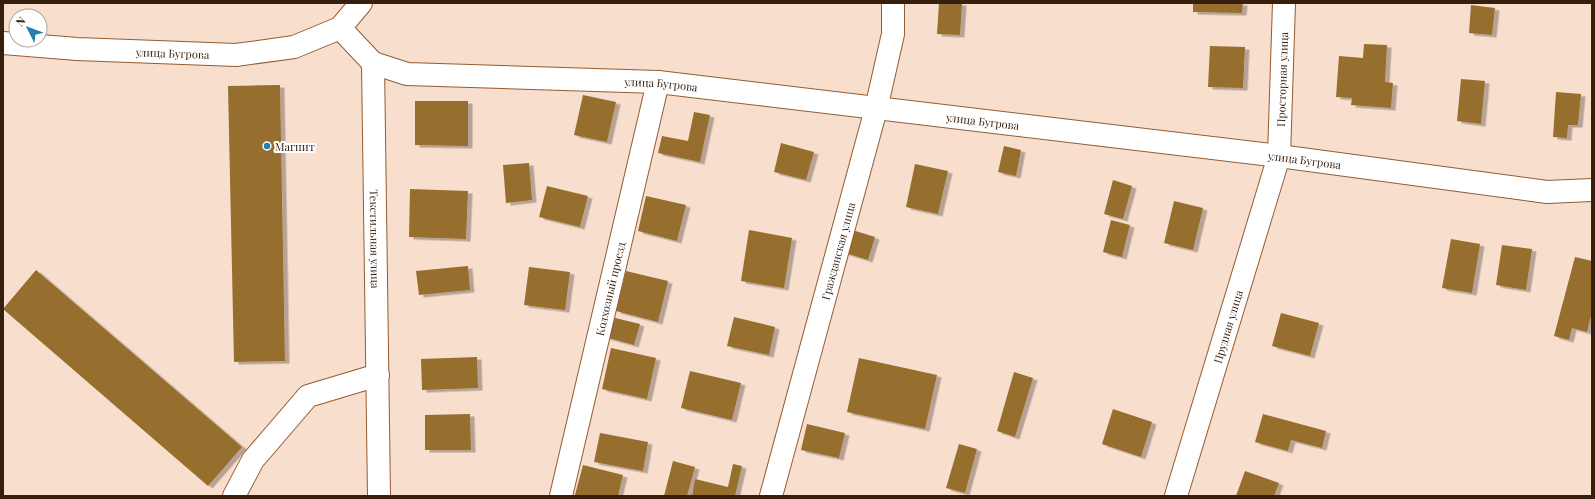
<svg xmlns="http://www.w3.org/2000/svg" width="1595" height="499" font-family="'Playfair Display',serif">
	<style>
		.building { fill: #966e2d; filter: url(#shadow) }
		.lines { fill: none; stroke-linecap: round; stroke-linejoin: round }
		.minor-casing { stroke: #935c31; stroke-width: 24 }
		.minor { stroke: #fff; stroke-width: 22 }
		.poi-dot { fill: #267fad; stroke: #fff; stroke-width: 1.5 }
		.labels { text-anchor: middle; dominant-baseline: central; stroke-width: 4; stroke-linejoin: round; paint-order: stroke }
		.street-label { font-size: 11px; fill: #361f0d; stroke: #fff }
		.poi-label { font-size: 11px; fill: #361f0d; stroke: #fff; text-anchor: start }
	</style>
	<defs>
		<filter id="shadow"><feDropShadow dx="4.5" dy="2.5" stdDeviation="0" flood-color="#0004"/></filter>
	</defs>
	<rect width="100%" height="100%" fill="#f8decd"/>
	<path class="building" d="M939,3H962L960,35L937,34Z
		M1193,3H1243L1242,13L1193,12Z
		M1471,5L1495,8L1492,35L1469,33Z
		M1364,44L1387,45L1385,82L1393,83L1391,108L1351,105L1352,98L1336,97L1339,56L1363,58Z
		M1210,46L1245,47L1243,88L1208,87Z
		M1461,79L1485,81L1481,124L1457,121Z
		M280,85L285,361L234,362L228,86Z
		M1556,92L1581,94L1578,125H1568L1567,138L1553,137Z
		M583,95L616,102L607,142L574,135Z
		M415,101H468V146L415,145Z
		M694,112L710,115L700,162L658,153L662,136L688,141Z
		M781,143L814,152L806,180L774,172Z
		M1004,146L1021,150L1016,176L998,172Z
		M529,163L532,200L506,203L503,165Z
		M915,164L948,171L938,214L906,207Z
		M1113,180L1132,186L1123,219L1104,214Z
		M547,186L588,196L580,227L539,217Z
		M410,189L468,191L466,239L409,237Z
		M646,196L686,205L677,241L638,231Z
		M1174,201L1203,208L1193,250L1164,243Z
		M1111,220L1130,225L1122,257L1103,252Z
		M849,229L875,237L868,260L842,252Z
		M749,230L792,238L784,288L741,281Z
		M1451,239L1480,244L1472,293L1442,288Z
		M1502,245L1532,249L1526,290L1496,285Z
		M1575,257L1592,261V312L1587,332L1572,328L1569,340L1554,336Z
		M468,266L470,290L419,295L416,271Z
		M529,267L570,272L565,310L524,305Z
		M36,270L242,447L208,486L3,309Z
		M626,271L668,281L658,322L616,311Z
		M1281,313L1319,323L1310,356L1272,346Z
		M611,317L640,324L634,345L605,337Z
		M734,317L775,327L769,355L727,346Z
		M611,348L656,358L647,399L602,389Z
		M477,357L478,388L422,390L421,359Z
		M859,358L937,375L925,429L847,412Z
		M690,371L741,383L732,420L681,408Z
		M1014,372L1033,378L1015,437L997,431Z
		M1113,409L1152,422L1141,457L1102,444Z
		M470,414L471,450H425V415Z
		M1263,414L1326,431L1322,448L1291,440L1288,451L1255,442Z
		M807,424L845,433L839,458L801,450Z
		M600,433L648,442L643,471L594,462Z
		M959,444L977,449L965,493L946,488Z
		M673,461L695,467L687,496H664Z
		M733,464L742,466L735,496H692L695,479L728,487Z
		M583,465L623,475L618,496L575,495Z
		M1245,471L1279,483L1274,496H1236Z"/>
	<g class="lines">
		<g class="minor-casing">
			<g id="minor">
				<path id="s1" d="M340,28L373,63L379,496"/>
				<path id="s2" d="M3,43L77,49L236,55L294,47L340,28L361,3"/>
				<path id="s3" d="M373,63L407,74L658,82L1279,156L1547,192L1592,190"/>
				<path d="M234,496L253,460L308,396L378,375"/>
				<path id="s4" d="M561,496L658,82"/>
				<path id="s5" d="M771,496L876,109L893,34V3"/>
				<path id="s6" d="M1176,496L1279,156L1284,3"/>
			</g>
		</g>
		<use href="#minor" class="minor"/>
	</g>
	<circle class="poi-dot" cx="267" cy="146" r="4"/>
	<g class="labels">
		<g class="street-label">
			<text stroke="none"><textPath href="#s2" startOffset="170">улица Бугрова</textPath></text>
			<text stroke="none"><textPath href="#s6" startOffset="432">Просторная улица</textPath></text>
			<text stroke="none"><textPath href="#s3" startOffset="290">улица Бугрова</textPath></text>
			<text stroke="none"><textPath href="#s3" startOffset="614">улица Бугрова</textPath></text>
			<text stroke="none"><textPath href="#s3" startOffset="938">улица Бугрова</textPath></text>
			<text stroke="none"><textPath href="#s1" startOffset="224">Текстильная улица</textPath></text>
			<text stroke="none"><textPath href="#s5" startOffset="254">Гражданская улица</textPath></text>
			<text stroke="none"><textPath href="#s4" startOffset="213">Колхозный проезд</textPath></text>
			<text stroke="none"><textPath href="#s6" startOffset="177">Прудная улица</textPath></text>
		</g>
		<g class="poi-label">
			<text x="275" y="146">Магнит</text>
		</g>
	</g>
	<rect width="1595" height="499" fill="none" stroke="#361f0d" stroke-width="8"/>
	<g transform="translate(28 28) rotate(312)"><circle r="19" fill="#ffffff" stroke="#afa59e"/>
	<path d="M0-3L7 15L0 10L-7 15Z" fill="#267fad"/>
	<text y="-6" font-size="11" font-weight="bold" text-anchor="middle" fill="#361f0d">N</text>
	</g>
</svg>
